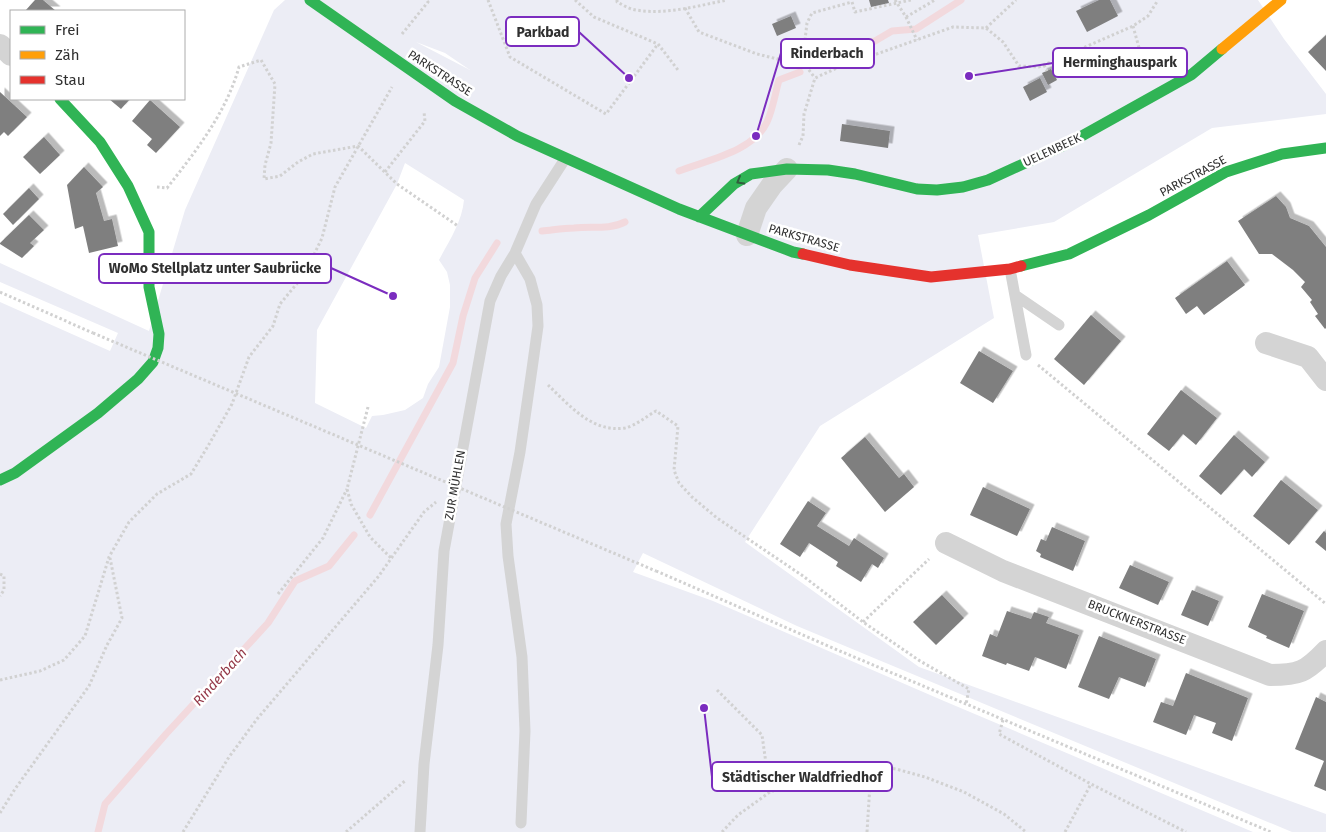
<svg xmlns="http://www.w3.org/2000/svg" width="1326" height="832" font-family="'Fira Sans',sans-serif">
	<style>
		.green { fill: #ecedf5; fill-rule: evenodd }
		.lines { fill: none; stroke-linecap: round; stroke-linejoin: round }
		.stream { stroke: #f2d9dd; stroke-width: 7 }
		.building { fill: #7f7f7f; filter: url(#shadow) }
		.path { stroke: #d1d1d1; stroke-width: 3; stroke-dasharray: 2.5 2.5; stroke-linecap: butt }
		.lane { stroke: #d4d4d4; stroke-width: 11 }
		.street { stroke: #d4d4d4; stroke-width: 22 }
		.fast { stroke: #30b455; stroke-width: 11 }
		.slow { stroke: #ff9f0a; stroke-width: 11 }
		.jam { stroke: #e5322d; stroke-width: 11 }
		.path-bridge { stroke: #d1d1d1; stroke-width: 3; stroke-dasharray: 2.5 2.5; stroke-linecap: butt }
		.oneway { stroke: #305e3d }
		.labels { text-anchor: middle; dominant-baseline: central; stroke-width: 5; stroke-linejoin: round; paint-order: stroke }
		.street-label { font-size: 12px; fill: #303030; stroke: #fff }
		.water-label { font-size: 14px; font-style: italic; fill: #953a49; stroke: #fff }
		.leader { fill: none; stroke: #7b2cbf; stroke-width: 2 }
		.callout-dot { fill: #7b2cbf; stroke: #fff; stroke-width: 2 }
		.callout { fill: #fff; stroke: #7b2cbf; stroke-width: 2 }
		.callout-label { font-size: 14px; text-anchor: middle; font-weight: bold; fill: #303030 }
	</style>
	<defs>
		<filter id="shadow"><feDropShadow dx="4.5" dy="-4.5" stdDeviation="0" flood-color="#0004"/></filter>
	</defs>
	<rect width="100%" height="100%" fill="#fff"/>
	<path class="green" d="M285,0H1258L1284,39L1326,94V114L1212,128L1054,222L978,235L994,318L820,426L745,542L919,667L1326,814V832H1292L797,626L643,553L633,572L713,601L944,701L1253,832H0V302L110,351L118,333L0,282V263L149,331L185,210L274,10ZM416,42L445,53L470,70ZM405,163L464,200C462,222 449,241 439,260L447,272L450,285V307L439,367L428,384L423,398L405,410L383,415L372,416L366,428L315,403L317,330L397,184Z"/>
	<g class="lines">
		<path class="stream" d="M819,58L833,50L875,41L892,31L916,29L961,0
			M679,171C707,160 753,152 767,122C773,109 775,94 779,80L800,72
			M542,231C553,230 563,228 574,228C591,226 609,230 625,222
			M370,515L453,363L463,316L475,278L497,243
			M98,832L105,804L166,734L268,623L295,581L329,566L354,535"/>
	</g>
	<path class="building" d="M35,0H43L56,11H25Z
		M869,0H888L889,3L871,7Z
		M1099,0H1110L1118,16L1087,32L1076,11Z
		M791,16L796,28L777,36L772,24Z
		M1326,35V71L1308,52Z
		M1051,69L1057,80L1048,85L1042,73Z
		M1040,78L1047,92L1030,101L1023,87Z
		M0,92L27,117L8,136L4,132L0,136Z
		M109,99H130L121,109Z
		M150,100L180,127L156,153L147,145L152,139L132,121Z
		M842,124L890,131L888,148L840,141Z
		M44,137L60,155L40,174L23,157Z
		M84,167L103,187L96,193L104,221L112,219L118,246L89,253L83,226L75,229L67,185Z
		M29,188L39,199L13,225L3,214Z
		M1276,196L1286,207L1290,218L1309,226L1326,247V328L1325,329L1315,316L1318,314L1310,302L1312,300L1301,287L1305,282L1293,270L1272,254H1259L1238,221Z
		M29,215L44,230L30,243L34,246L22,258L0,244V243Z
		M1227,261L1245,285L1204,315L1197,306L1186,314L1175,298Z
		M1091,315L1121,341L1084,385L1054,359Z
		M979,351L1013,371L993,403L960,383Z
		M1181,390L1217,418L1196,445L1183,434L1169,451L1147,434Z
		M1234,435L1265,462L1252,477L1244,469L1221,495L1199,476Z
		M865,437L899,478L904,474L914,487L885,512L841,458Z
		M1281,480L1318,510L1289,545L1253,516Z
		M983,487L1030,509L1017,536L970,515Z
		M808,501L826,513L817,526L849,546L854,538L884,558L878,568L872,564L861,582L836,566L838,562L809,543L800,557L780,544Z
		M1052,527L1085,541L1073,571L1040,557L1041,554L1036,551L1041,539L1046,541Z
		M1324,531L1326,533V551L1315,542Z
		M1130,565L1169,582L1158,605L1119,588Z
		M1192,590L1219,601L1208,626L1181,615Z
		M1262,594L1304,611L1289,648L1266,638L1267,636L1248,627Z
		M942,595L964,618L936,645L913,622Z
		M1007,611L1031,619L1034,612L1049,617L1046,623L1079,635L1066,669L1035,657L1029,671L1007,663L1006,665L982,656L990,634L997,637Z
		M1099,636L1156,659L1145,687L1119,677L1109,699L1078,687Z
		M1186,673L1248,698L1232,741L1212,733L1216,723L1194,715L1186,735L1153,722L1161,702L1173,706Z
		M1316,697L1326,702V791L1314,786L1324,761L1295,749Z"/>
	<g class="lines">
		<path class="path" d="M488,0L510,57L606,114L658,44
			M575,0L594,17L658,44L678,70
			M617,0V2C623,5 629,9 636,10C666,15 697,6 727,0
			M895,0L906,17L917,40
			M685,8L699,32L757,54L806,66L815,78
			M906,17L935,0
			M1133,26L1146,73
			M986,28L1016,0
			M402,34L428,2L426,0
			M802,65L807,23L812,13L852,2L855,12L911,0
			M1044,65L1047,71
			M799,145L803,136L804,114L815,78L837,68L953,27L986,28L1003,42L1019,66L1039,67L1133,26L1148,16L1158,0
			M385,172L425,121L424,112
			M157,187L167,188C196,151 226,113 239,67L261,60L275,84L271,143L265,165L264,179L280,176L298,162L313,154L358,146L397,184L458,226
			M0,292L93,333
			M1038,365L1326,604
			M548,385C569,405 592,433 625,428C635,426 647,416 656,411L678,426L674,470L679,483L692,497L717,518L803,576L863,622L920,661L969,689L966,704
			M368,407L347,489L351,504L370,537L392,559
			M656,571L828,646L1271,832
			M0,574L4,576V590L0,596
			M278,594L323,538L347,489
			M863,622L929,559
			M0,680L40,671L64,660L85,636L109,557L129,522L157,494L191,474L208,446L232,404L249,357L273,326L280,304L304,275L322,238L335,187L392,87
			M717,690L762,735L770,792
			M1003,720L999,734L1091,784L1186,832
			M0,813L15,789L89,686L107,645L122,618L110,558
			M183,832L229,757L257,719L378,577L424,512L436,502
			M346,832L406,780
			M722,832L738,815L770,792L822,774L868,765L896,769L925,777L964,792L1004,814L1026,832
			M867,832L870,784L868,765
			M1065,832L1091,784"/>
		<path class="lane" d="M515,253L530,279L537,305L538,326L532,369L520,452L506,524L508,556L522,657L525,731L521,823
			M1010,269L1026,355
			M1015,295L1059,325
			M420,832L424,764L438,645L444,551L490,301L501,276L515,253L536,204L565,159"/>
		<path class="street" d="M0,45L11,55
			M747,235L756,208L772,185L787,169
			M1266,343L1308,357L1326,380
			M946,543L1003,571L1270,675C1299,675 1306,672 1326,651"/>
		<path class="fast" d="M310,0L455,101L517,136L679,209L793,252L803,254
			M699,217L734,184L751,174L787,169L828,170L855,174L917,189L937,190L963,187L988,180L1071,142L1191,75L1222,49
			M1021,266L1069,254L1149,215L1226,172L1282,154L1326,148
			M0,480L15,473L98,413L138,379L153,362L158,348L159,334L149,287V232L128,186L100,142L60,99"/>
		<path class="slow" d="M1222,49L1281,0"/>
		<path class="jam" d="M803,254L850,265L931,277L1010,269L1021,266"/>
		<path class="path-bridge" d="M93,333L656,571"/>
	</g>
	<defs><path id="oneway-chevron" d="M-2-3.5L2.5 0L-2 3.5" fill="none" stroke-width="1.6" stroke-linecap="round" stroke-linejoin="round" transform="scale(1.25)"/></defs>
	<use class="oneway" href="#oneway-chevron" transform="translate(740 181) rotate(150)"/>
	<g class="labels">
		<g class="street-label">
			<text transform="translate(440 73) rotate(33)">PARKSTRASSE</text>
			<text transform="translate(1052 150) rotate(-25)">UELENBEEK</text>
			<text transform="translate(1193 176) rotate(-28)">PARKSTRASSE</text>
			<text transform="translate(804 238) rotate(16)">PARKSTRASSE</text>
			<text transform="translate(455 485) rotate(-80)">ZUR MÜHLEN</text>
			<text transform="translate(1137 622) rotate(21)">BRUCKNERSTRASSE</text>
		</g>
		<g class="water-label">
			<text transform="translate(220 677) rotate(-48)">Rinderbach</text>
		</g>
	</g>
	<path class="leader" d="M629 78L579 32M756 136L781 53M969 76L1053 63M393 296L331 268M704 708L712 777"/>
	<g class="callout-dot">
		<circle cx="629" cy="78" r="5"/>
		<circle cx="756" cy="136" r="5"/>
		<circle cx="969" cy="76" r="5"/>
		<circle cx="393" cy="296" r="5"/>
		<circle cx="704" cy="708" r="5"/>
	</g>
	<g class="callout">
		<rect x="506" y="17" width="73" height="29" rx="5"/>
		<rect x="781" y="39" width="93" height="29" rx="5"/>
		<rect x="1053" y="48" width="134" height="29" rx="5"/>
		<rect x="99" y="254" width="232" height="29" rx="5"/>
		<rect x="712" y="762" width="180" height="29" rx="5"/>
	</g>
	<g class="callout-label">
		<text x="543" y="37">Parkbad</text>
		<text x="827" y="58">Rinderbach</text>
		<text x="1120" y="67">Herminghauspark</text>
		<text x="215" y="273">WoMo Stellplatz unter Saubrücke</text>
		<text x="802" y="782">Städtischer Waldfriedhof</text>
	</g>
	<rect x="10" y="10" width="175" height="90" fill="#ffffff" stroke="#acacac"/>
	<rect x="20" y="26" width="25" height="8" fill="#30b455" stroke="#acacac"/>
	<text x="55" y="35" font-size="15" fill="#303030">Frei</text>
	<rect x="20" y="51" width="25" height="8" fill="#ff9f0a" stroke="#acacac"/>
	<text x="55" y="60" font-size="15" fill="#303030">Zäh</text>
	<rect x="20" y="76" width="25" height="8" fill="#e5322d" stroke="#acacac"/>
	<text x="55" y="85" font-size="15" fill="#303030">Stau</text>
</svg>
